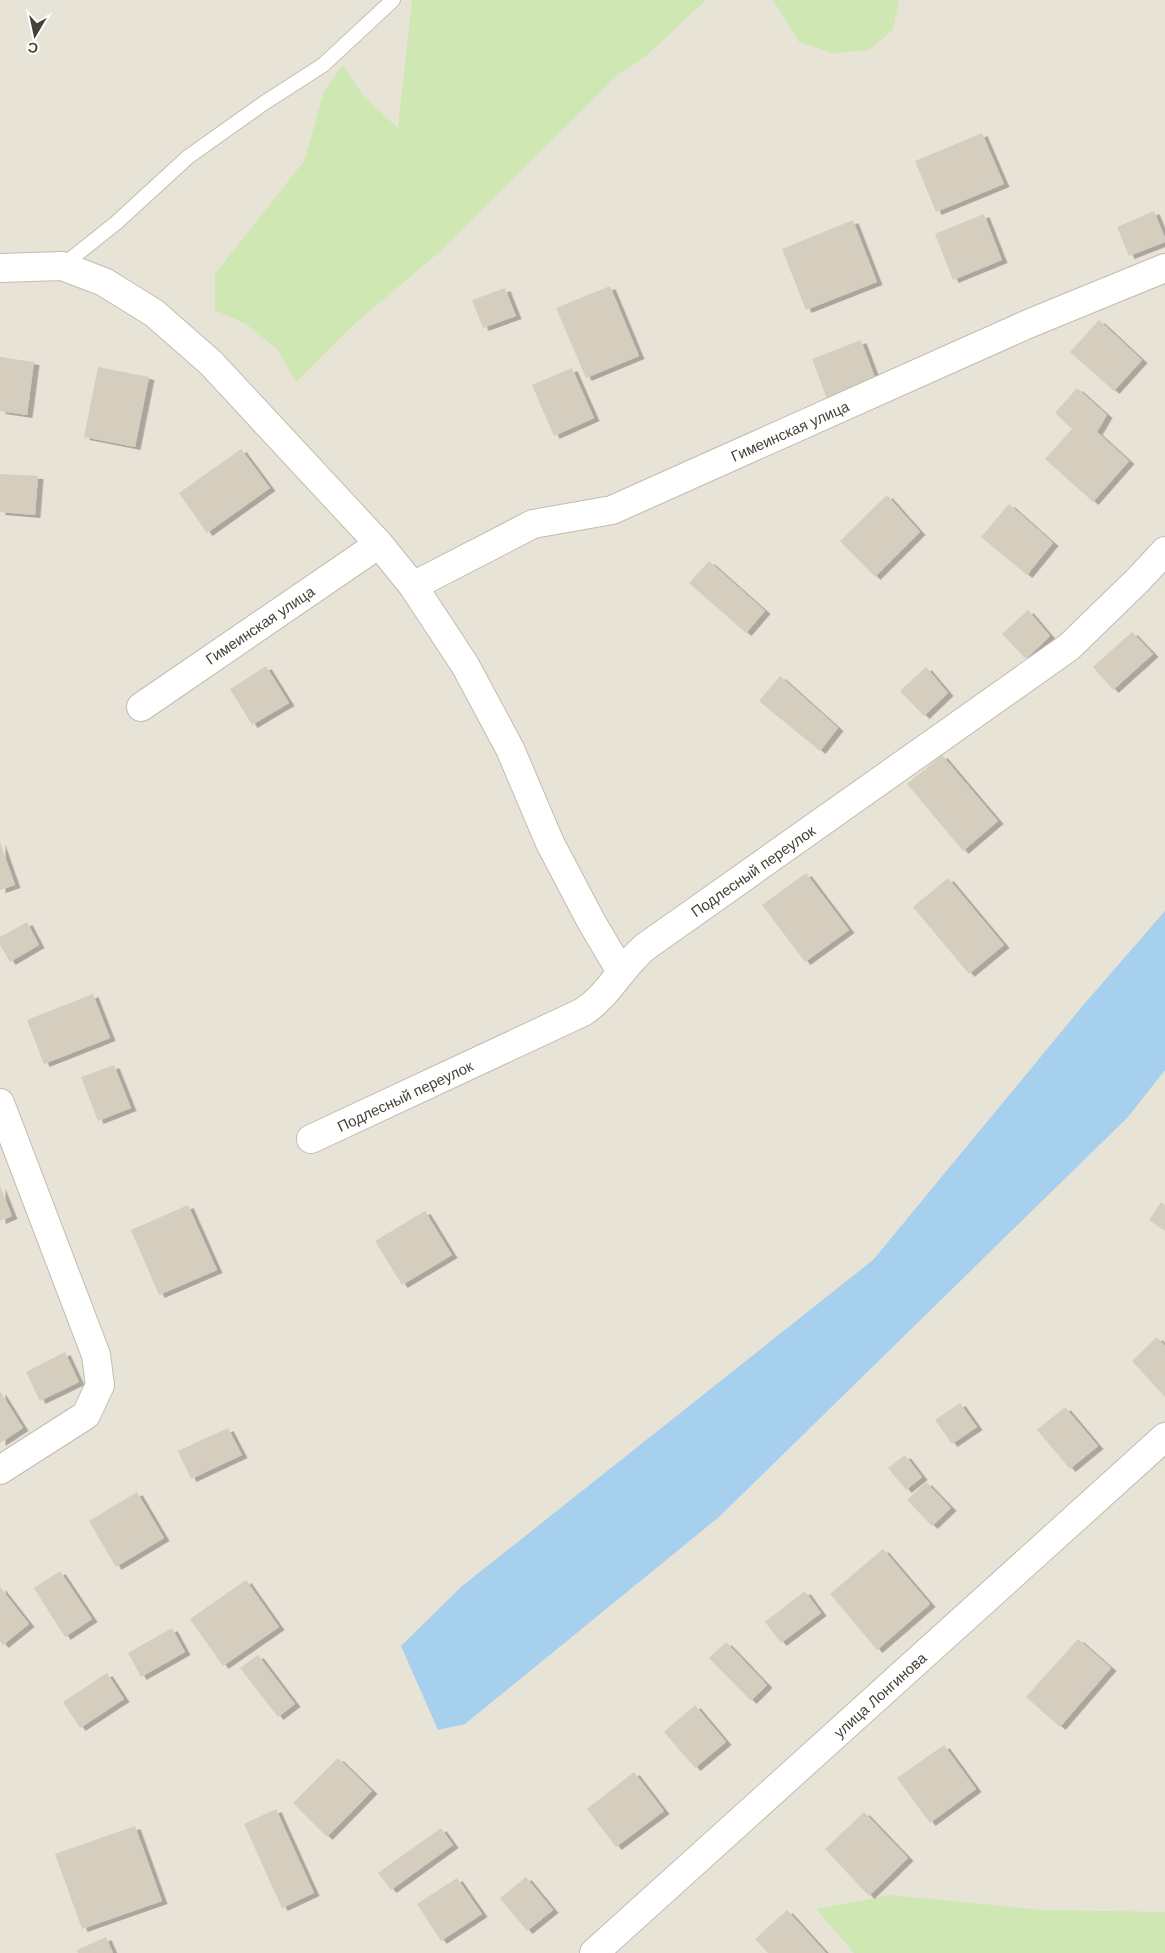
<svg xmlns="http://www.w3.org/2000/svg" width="1165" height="1953" font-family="Helvetica,sans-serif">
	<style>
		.residential { fill: #e8e3d7 }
		.green { fill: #cfe7b2 }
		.water { fill: #a7d0ef }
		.building { fill: #d5cdbe; filter: url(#shadow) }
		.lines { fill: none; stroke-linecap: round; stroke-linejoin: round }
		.service-casing { stroke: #c2bcae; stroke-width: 16 }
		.minor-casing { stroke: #c2bcae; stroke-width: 30 }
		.service { stroke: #fff; stroke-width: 14 }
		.minor { stroke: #fff; stroke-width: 28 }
		.labels { text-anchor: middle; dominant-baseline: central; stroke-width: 4.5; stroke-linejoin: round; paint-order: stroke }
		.street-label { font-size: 15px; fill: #474137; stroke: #fff }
	</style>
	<defs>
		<filter id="shadow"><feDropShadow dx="5.5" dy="3" stdDeviation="0" flood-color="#0004"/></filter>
	</defs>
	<rect width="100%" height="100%" fill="#f4f1e9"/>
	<path class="residential" d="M0,0H1165V1953H0Z"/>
	<path class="green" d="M412,0H706L646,56L620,73L437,254L352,326L296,382L277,349L246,324L215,310V274L304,161L324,91L343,65L364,97L398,128Z
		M773,0H899L893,30L869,50L833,53L799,42Z
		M891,1895L1042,1910L1165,1912V1953H854L816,1909Z"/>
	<path class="water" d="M1165,911V1070L1128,1117L719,1517L465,1724L438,1730L401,1646L461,1587L873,1260L1085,1003Z"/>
	<path class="building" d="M982,133L1004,184L936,212L915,161Z
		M1154,211L1165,238V242L1129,256L1117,227Z
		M984,214L1002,260L953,280L935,234Z
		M853,220L877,282L806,310L782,249Z
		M610,286L639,356L586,378L556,308Z
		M505,288L516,316L483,328L472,300Z
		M1099,320L1142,360L1114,391L1070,352Z
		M861,340L876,380L827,399L812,359Z
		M0,357L34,362L27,415L0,411Z
		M98,367L149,377L135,447L84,437Z
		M572,368L594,418L554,436L532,385Z
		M1077,388L1107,415L1097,432L1129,461L1093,502L1045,459L1072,429L1055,413Z
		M241,449L270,488L207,533L179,493Z
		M0,474L38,476L35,515L0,512Z
		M887,495L920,532L875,577L840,541Z
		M1009,504L1053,543L1027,575L981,537Z
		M709,561L765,611L746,633L689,583Z
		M1028,610L1050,636L1026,659L1002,634Z
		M1132,632L1153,654L1113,690L1093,667Z
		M266,666L289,703L252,725L230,689Z
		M926,667L948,693L924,716L900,691Z
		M780,676L838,728L820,751L759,701Z
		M942,755L998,821L963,851L907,784Z
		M0,842L15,885L0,890Z
		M806,873L849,930L805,962L762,905Z
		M948,878L1004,945L969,974L913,907Z
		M27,922L39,945L10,962L0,945V937Z
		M93,994L110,1038L44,1064L27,1020Z
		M114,1065L131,1108L98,1121L81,1077Z
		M0,1186L12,1216L0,1221Z
		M1161,1202L1165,1205V1231L1149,1220Z
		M188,1205L217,1270L159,1295L131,1230Z
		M425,1211L452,1255L402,1285L375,1241Z
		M1157,1337L1165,1346V1397L1132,1361Z
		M65,1352L79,1382L40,1401L26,1372Z
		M0,1391L23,1428L0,1443Z
		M960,1403L977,1427L952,1444L935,1420Z
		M1065,1407L1098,1446L1070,1469L1037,1430Z
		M228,1428L242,1455L191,1479L178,1451Z
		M905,1455L922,1477L906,1490L888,1468Z
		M926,1482L951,1508L932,1526L907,1500Z
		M137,1492L164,1538L116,1567L89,1521Z
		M883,1549L930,1604L877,1650L830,1594Z
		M60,1571L92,1619L65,1637L34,1588Z
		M246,1580L279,1627L223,1666L190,1619Z
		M0,1587L29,1624L3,1645L0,1641Z
		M805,1591L821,1613L781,1643L765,1622Z
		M172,1628L185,1652L141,1677L128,1653Z
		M1078,1639L1111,1668L1060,1727L1026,1697Z
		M726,1642L767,1685L751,1701L709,1658Z
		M258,1655L295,1704L278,1717L240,1668Z
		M107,1673L124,1699L80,1728L63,1702Z
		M695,1705L726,1742L695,1768L664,1732Z
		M944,1745L976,1789L930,1823L897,1778Z
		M338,1758L372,1791L327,1837L293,1803Z
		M634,1772L664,1811L616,1847L587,1809Z
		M276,1809L314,1893L282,1908L244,1824Z
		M864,1812L908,1858L869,1896L825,1849Z
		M135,1826L162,1901L82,1929L55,1854Z
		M441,1828L453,1845L391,1890L378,1873Z
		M526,1877L553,1910L527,1931L500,1898Z
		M457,1878L482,1914L441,1941L417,1904Z
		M787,1910L826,1953H768L755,1939Z
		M106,1937L113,1953H78L77,1950Z"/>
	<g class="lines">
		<g class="service-casing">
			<path id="service" d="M62,266L116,223L188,157L264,103L323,65L393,0"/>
		</g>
		<g class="minor-casing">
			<path id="minor" d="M0,268L62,266L104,282L154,313L211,363L379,544L413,586L465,665L510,749L550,843L591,921L621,972
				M413,586L533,524L612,510L1028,324L1165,268
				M141,707L379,544
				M0,1103L96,1355L100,1385L86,1415L0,1470
				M311,1139L583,1012C609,995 621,967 645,947L1069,647L1138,580L1165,551
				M594,1953L1165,1437"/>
		</g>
		<use href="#service" class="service"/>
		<use href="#minor" class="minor"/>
	</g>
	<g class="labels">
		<g class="street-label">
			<text transform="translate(790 431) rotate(-24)">Гимеинская улица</text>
			<text transform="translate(260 625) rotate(-34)">Гимеинская улица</text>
			<text transform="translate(753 871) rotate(-35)">Подлесный переулок</text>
			<text transform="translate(405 1096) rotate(-25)">Подлесный переулок</text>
			<text transform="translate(880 1695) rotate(-42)">улица Лонгинова</text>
		</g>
	</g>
	<g transform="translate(35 35) rotate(189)" stroke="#ffffff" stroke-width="4" paint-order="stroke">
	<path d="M0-4L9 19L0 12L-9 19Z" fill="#474137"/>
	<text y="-8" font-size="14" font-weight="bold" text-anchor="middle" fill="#474137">С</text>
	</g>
</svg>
